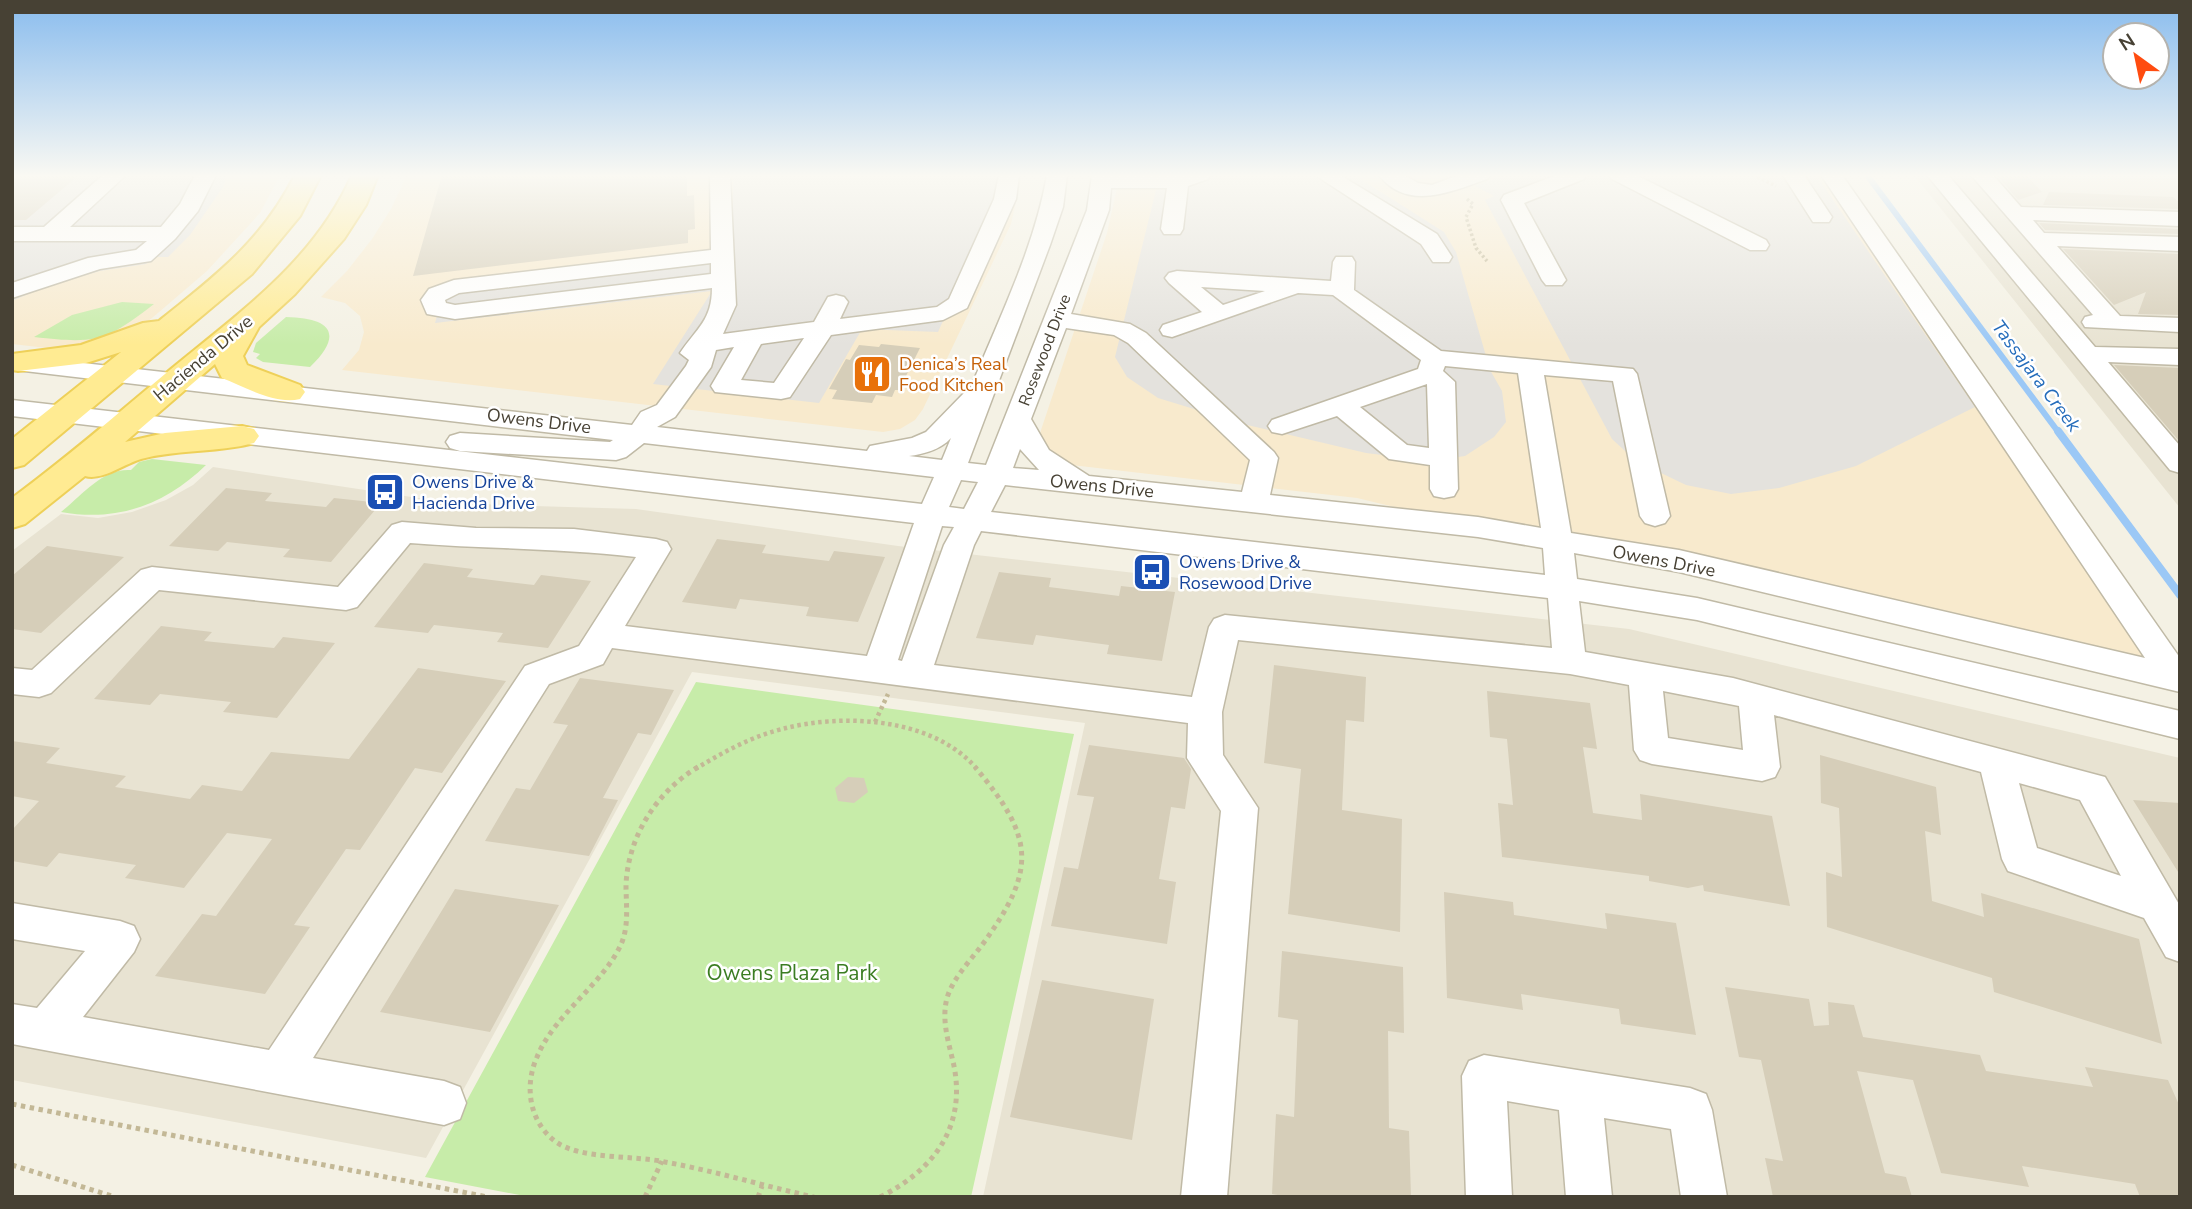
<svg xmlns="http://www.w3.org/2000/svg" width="2192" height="1209" font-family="'Nunito Sans',sans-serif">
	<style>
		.residential { fill: #e8e3d2 }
		.commercial { fill: #f8eacd }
		.green { fill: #c7eca9 }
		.parking { fill: #e4e2dd }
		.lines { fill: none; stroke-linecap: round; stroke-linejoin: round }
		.stream-far1 { stroke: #9bc8f6; stroke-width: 6 }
		.stream { stroke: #9bc8f6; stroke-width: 8 }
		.building { fill: #d6ceb9 }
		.minor-casing { stroke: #c0baa6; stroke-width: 3 }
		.major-casing { stroke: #eed059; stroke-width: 4 }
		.path-far2 { stroke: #c3b896; stroke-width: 3.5; stroke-dasharray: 2.5 2.5; stroke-linecap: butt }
		.path-far1 { stroke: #c3b896; stroke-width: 4.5; stroke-dasharray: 3.5 3.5; stroke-linecap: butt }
		.path { stroke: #c3b896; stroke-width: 5; stroke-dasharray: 4.5 4.5; stroke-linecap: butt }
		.minor { fill: #fff; fill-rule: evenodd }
		.major { fill: #ffeb92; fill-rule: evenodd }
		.labels { text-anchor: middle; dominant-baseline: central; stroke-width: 5; stroke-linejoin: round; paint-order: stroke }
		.far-street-label { font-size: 16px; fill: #474134; stroke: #fff }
		.street-label { font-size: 18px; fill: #474134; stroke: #fff }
		.food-label { font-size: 18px; fill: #c56008; stroke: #fff; text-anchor: start }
		.transit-label { font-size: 18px; fill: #164399; stroke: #fff; text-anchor: start }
		.water-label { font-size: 19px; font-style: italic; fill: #246cbb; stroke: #fff }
		.near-park-label { font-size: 21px; fill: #3b7d22; stroke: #fff }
	</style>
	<rect width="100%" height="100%" fill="#f4f1e4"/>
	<path class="residential" d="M1914,175H2180V508Z
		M213,467L418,498L497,505L636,509L898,546L1629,629L2180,758V1197H983L1085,723L692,672L426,1158L12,1080V551L61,514L98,518L132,512L166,500L193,485Z"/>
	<path class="commercial" d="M12,175H280L260,213L207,271L145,324L73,351L12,344Z
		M407,175H1022L1011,224L923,409L915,420L900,429L883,432L342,370L359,350L364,332L360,316L345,303L321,297L347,271L372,239L391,209Z
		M1120,175H1822L2157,661L1616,539L1411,511L1357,498L1063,464L1038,443L1041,430L1107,233Z"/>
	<path class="green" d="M122,302L154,304C105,342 96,344 34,337L72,315Z
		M286,317C330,318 345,333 310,367L263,362L256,358L260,354L253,352L256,343Z
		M152,459L206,465C169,501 122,523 61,512C82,495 103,468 131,470L139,462Z
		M696,682L1074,734L971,1197H530L425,1177Z"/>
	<path class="parking" d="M12,175H227L223,187L190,235L168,257H153L146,264L100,271L47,286L12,301Z
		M733,175H1000L996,204L938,332L862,329L819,403L653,384L712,291L435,323L446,282L733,247Z
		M1157,175H1354L1444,232L1456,252L1490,370L1502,391L1506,422L1494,437L1465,456L1431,461L1366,453L1243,424L1158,398L1127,377L1115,357L1156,190Z
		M1503,175H1816L1975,407L1856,466L1779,488L1731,494L1686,485L1636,461L1612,439L1485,200L1494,196L1475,186Z"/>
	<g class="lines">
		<path class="stream-far1" d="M1867,175L2059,433"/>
		<path class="stream" d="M2058,431L2180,595"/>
	</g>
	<path class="building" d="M12,175H79L26,220H12Z
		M442,175H687V196L694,195L695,229L688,230V243L413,276Z
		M1997,175H2026L2042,192L2018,200Z
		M2049,192L2173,197L2180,203V209L2043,205Z
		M2039,223L2180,229V234L2045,230Z
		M2063,249L2180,254V315L2138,314L2146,292L2114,305Z
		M881,344L920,348L899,390H895L892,397L876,395L872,403L832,399L837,390L829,389L846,359L850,360L859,345L879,347Z
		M2114,365L2180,368V442Z
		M226,488L272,493L265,501L326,507L334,498L381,503L331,562L283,557L290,549L227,542L218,551L169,546Z
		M717,539L766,545L762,553L829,561L834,551L885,557L858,622L806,616L809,607L740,599L736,609L682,602Z
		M47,546L124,557L41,633L12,629V576Z
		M424,563L473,569L467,577L534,585L541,575L591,581L548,648L497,642L503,633L434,625L428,633L374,627Z
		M999,572L1051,578L1049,587L1119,596L1121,586L1175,592L1162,661L1107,654L1109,645L1036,635L1033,645L976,638Z
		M161,626L212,632L204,641L274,648L283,637L335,643L277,718L223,712L231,702L160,694L150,705L94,699Z
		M1274,665L1366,677L1364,722L1346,720L1342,810L1402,819L1400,932L1288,914L1301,769L1264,763Z
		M418,668L506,681L442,773L415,768L360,850L346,849L294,925L310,927L265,994L155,976L202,914L216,916L272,839L227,833L184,888L125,878L136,865L59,853L47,867L12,861V830L39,801L12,796V741L60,748L46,763L126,776L115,787L190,799L202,785L242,791L271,752L349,759Z
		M580,678L674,690L651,735L638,733L603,798L618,800L589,856L485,841L516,788L530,790L568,725L553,723Z
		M1487,691L1590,703L1597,749L1583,747L1593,813L1642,820L1640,794L1772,816L1790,906L1704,891L1703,885L1688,888L1649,881V876L1502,857L1498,803L1513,805L1507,739L1490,737Z
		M1089,745L1184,758L1191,769L1185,809L1171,807L1159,879L1176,882L1167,944L1051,926L1064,867L1078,869L1094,797L1077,795Z
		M1820,755L1936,787L1941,835L1925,831L1932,901L1984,917L1981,893L2139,939L2162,1044L1994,992L1992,978L1827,927L1826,872L1842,877L1839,808L1821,803Z
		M848,777L864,778L868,792L854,803L838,801L835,788Z
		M2133,800L2180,803V875Z
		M455,889L559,905L490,1032L380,1012Z
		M1444,892L1513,902L1514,915L1607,929L1605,913L1676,923L1696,1035L1621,1024L1619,1009L1521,994L1523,1010L1447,998Z
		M1282,951L1403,967L1404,1033L1388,1031L1389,1128L1409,1131L1411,1197H1289L1272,1194L1276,1114L1294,1117L1298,1020L1278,1017Z
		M1042,980L1154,999L1132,1140L1010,1117Z
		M1725,987L1809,999L1814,1026L1829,1025L1828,1002L1854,1005L1863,1037L1980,1055L1986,1071L2093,1087L2085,1067L2168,1080L2180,1107V1197H2140L2135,1184L2022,1166L2029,1187L1941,1173L1913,1080L1857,1071L1885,1173L1906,1177L1912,1197H1773L1765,1158L1783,1161L1761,1060L1739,1057Z"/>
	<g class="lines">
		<g class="minor-casing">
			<path id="minor" d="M103,175H126L70,227H161L180,204L195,175H216L198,211L175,239L151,261L100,269L12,298V283L88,258L136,250L147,241H12V227H44Z
				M710,175H730L736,305L723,334L814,322L828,297L836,295L844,297L848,302L840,319L937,307L949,299L994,199L999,175H1019L1016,199L967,308L943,320L831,335L790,397L781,399L715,392L711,386L734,347L716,350L711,367L675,417L657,427L867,451L870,446L912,438L926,432L964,393L969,392C997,322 1034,250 1047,175H1067L1063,207L1050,245L968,463L986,465L1087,210L1092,175H1211L1208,179L1188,186L1183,229L1180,234H1164L1161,229L1167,188H1111L1109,210L1071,314L1130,324L1146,333L1274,452L1278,458L1270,495L1478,517L1541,528L1518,373L1445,366L1443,371L1455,382L1458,489L1454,496L1444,498L1434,496L1430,489V465L1389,459L1337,416L1282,434L1272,432L1268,426L1272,420L1418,369L1421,360L1333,295L1298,293L1172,337L1163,335L1160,330L1163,325L1202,312L1169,283L1165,278L1169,273L1177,271L1331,281L1333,262L1336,257H1352L1355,262L1354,290L1441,351L1633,369L1637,374L1670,516L1665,523L1655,526L1645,523L1640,516L1613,381L1544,375L1571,533L1679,550L2145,658L1821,175H1842L2180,658V692L1679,572L1574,553L1577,579L1697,598L2180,711V739L1697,620L1579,601L1585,652L1733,678L2105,777L2180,906V962L2166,957L2144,918L2008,871L2002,859L1981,772L1774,715L1780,767L1775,777L1762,781L1652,764L1640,760L1634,750L1629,685L1570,674L1238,640L1222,712L1223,755L1258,808L1227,1197H1181L1221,811L1187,758L1188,723L612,648L603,664L549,684L313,1058L444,1081L460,1087L466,1103L460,1119L444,1125L12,1044V1004L37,1008L85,951L12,939V903L120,921L134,926L140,939L134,952L83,1017L269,1050L525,666L579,646L636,557C561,548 485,549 410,543L357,607L346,610L159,590L51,693L39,697L12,694V668L32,670L141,570L152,567L338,587L392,525L402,522L476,528L574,529L656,539L667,542L671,549L625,626L867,656L914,523L12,416V400L922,504L934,477L644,443L626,457L616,460L460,451L450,448L446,442L450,436L460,433L610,442L613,440L16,370L12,369V355L632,425L641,412L657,405L686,366L689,360L680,353C697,328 712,320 712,288L455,319L427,314L421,300L429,289L454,280L711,250ZM711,263V274L455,305L446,303L445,300L459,293ZM1201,287L1265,291L1223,305ZM1066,328L1114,335L1128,343L1250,460L1242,492L1089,476L1049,450L1031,419ZM804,338L774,383L741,380L761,344ZM1427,384L1429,448L1407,445L1360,407ZM951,438L942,460L909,456C924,454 940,450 951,438ZM1020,449L1039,470L1013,468ZM961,480L978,482L964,509L949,507ZM1005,485L1478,537L1543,548L1545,575L991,512ZM942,526L954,527L944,545L902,661L898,660ZM981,531L1548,598L1552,648L1225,615L1214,619L1209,627L1192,697L934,665L974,545ZM1663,691L1739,706L1743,750L1668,738ZM2019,783L2080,800L2121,876L2037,848Z
				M1315,175H1340L1437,234L1452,257L1449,262H1433L1421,244Z
				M1379,175H1404L1418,183L1432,185L1459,175H1490L1487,179C1453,191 1407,212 1379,175Z
				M1557,175H1587L1584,179L1524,203L1566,280L1562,285H1546L1542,280L1501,200L1504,195Z
				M1609,175H1636L1766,240L1769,245L1766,250H1750L1612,179Z
				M1783,175H1804L1832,217L1829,222H1813Z
				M1927,175H1948L2095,347L2180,349V365L2108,362L2180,446V473L2170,470Z
				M1971,175H1993L2021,207L2180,212V226L2033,220L2044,233L2180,237V251L2057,246L2120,316L2180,318V332L2085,327L2082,322L2085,317L2093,315Z
				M1484,1055L1690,1088L1706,1094L1712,1110L1727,1197H1681L1671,1129L1604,1118L1612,1197H1566L1559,1110L1507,1101L1512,1197H1466L1462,1076L1469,1061Z"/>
		</g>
		<g class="major-casing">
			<path id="major" d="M295,175H321L300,216L252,274L24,465L12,468V439L121,352L86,363L18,371L12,370V354L81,345L143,323L159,321C214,277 263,240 295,175Z
				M352,175H378L366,205L344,239L295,294L259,327L243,356L247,365L300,385L305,392L300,399C275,405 245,387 222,378L215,364L125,442L165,433L242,426L254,429L259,436L254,443C217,453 178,449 141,459C124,464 102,481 85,476L25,524L12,528V498C65,459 115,416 165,374C236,315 314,262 352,175Z"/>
		</g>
		<path class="path-far2" d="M1753,175L1776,186
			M1467,199L1473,204L1466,217L1476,248L1487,261"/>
		<path class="path-far1" d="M875,722L888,694
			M695,769C722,753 750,737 782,729C842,713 933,717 977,769"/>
		<path class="path" d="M698,767C656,792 628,837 626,885C626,904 629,924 622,942C605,983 555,1013 537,1057C524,1086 529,1122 556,1142C582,1160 634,1155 665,1162C715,1171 764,1186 814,1197
			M12,1104L488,1197
			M12,1165L115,1197
			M645,1197L662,1161
			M758,1197L762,1186
			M880,1197C934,1170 966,1127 954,1066C949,1043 941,1021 947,998C953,978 970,961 982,945C1038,869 1034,837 975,767"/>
		<use href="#minor" class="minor"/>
		<use href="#major" class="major"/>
	</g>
	<linearGradient id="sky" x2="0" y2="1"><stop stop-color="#89bcee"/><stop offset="0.51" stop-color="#faf9f3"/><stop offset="1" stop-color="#faf9f3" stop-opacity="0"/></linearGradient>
	<rect width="2192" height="345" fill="url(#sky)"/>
	<defs>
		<g id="restaurant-square" transform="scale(2.0125)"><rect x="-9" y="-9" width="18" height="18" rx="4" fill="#e8710a" stroke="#fff"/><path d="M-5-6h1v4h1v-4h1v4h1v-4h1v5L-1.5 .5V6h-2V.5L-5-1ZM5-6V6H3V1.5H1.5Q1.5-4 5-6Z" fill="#fff"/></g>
		<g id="bus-square" transform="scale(2.0125)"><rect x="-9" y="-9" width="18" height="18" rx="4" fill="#1a4fb4" stroke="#fff"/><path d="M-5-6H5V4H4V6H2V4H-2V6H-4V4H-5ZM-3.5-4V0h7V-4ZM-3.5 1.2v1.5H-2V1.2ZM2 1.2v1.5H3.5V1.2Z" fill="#fff"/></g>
	</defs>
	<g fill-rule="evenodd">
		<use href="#restaurant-square" x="872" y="374"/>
		<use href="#bus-square" x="385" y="492"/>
		<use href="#bus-square" x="1152" y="572"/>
	</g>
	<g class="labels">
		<g class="far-street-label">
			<text transform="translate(1045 350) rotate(-69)">Rosewood Drive</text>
		</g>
		<g class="street-label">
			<text transform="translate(203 358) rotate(-40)">Hacienda Drive</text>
			<text transform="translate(539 421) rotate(7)">Owens Drive</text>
			<text transform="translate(1102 486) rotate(6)">Owens Drive</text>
			<text transform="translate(1664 561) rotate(11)">Owens Drive</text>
		</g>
		<g class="food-label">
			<text x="899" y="364">Denica’s Real<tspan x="899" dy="21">Food Kitchen</tspan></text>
		</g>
		<g class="transit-label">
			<text x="412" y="482">Owens Drive &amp;<tspan x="412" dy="21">Hacienda Drive</tspan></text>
			<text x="1179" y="562">Owens Drive &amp;<tspan x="1179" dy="21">Rosewood Drive</tspan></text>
		</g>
		<g class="water-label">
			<text transform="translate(2036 376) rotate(53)">Tassajara Creek</text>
		</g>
		<g class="near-park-label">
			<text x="792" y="973">Owens Plaza Park</text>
		</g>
	</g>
	<rect width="2192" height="1209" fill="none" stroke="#474134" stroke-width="28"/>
	<g transform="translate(2136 56) rotate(327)"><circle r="33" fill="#ffffff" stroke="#b5b3ae" stroke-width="2"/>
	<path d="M0-5L12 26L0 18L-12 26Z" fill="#ff4c10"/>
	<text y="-10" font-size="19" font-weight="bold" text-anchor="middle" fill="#474134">N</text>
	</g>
</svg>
